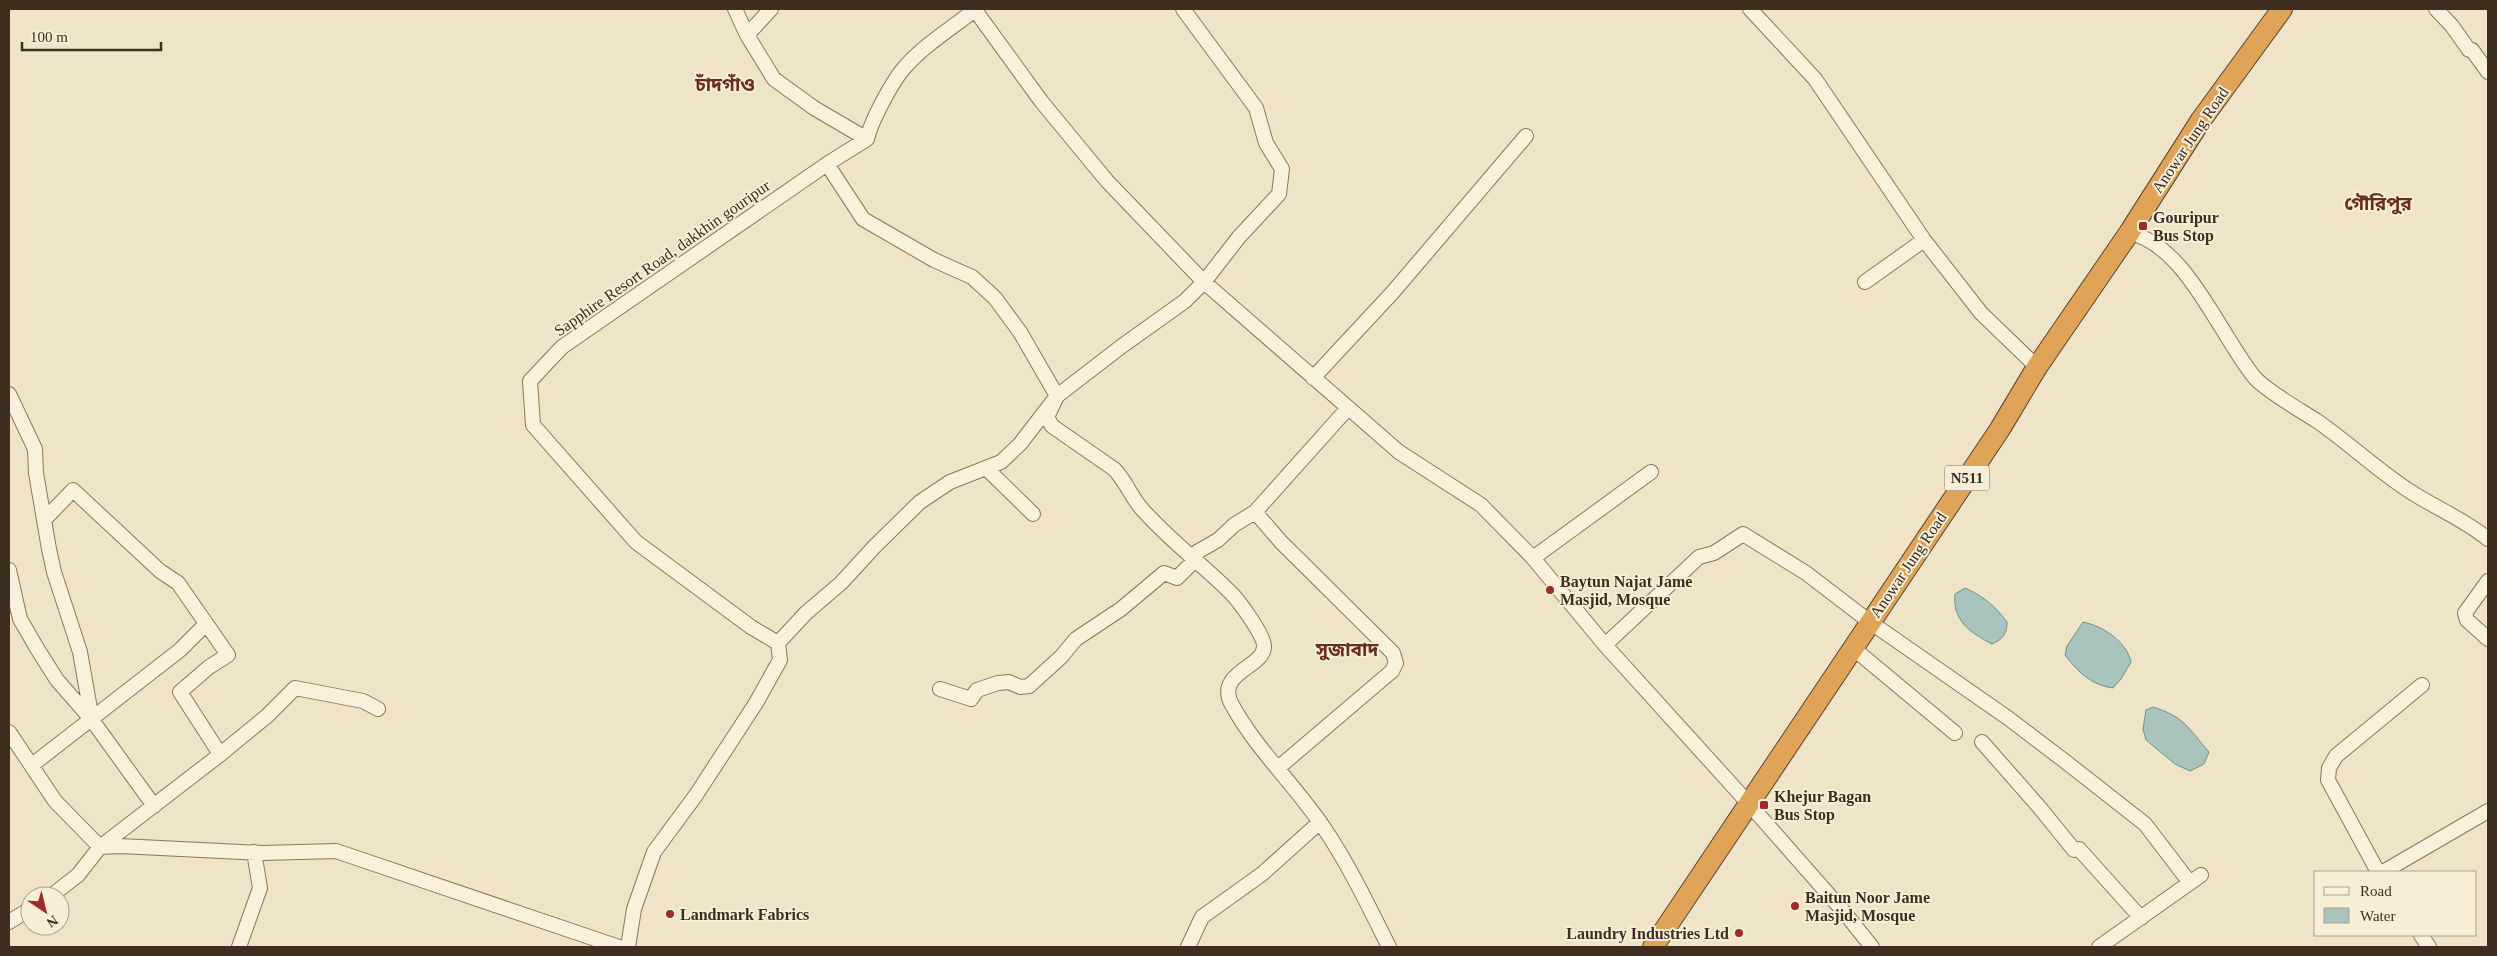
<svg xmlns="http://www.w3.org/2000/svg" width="2497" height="956" font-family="'Times New Roman','Noto Sans Bengali',serif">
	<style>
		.water { fill: #a9c4bc; stroke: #6f938a }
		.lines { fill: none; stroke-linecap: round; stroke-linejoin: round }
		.minor-casing { stroke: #8d765c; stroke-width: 16 }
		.highway-casing { stroke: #5b4430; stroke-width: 22 }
		.minor { stroke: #faf1dc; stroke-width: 14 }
		.highway { stroke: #e0a458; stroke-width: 20 }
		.poi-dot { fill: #9e2a2b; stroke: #f7eed8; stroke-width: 2 }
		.labels { text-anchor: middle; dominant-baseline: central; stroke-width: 4; stroke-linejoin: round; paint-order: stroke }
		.shield { fill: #f7eed8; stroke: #756857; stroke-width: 1 }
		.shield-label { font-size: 15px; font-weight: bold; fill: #3d2e20 }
		.street-label { font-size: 16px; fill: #3d2e20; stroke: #f7eed8 }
		.poi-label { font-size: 16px; font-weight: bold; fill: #3d2e20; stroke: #f7eed8; text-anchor: start }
		.quarter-label { font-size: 19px; font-weight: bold; fill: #6b2e1e; stroke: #f7eed8 }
	</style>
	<rect width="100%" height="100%" fill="#f0e4c8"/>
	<path class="water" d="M1965,588C1982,595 1996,607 2007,622C2007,634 2003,639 1992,644C1971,633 1952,621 1955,594Z
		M2083,622C2103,626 2127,642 2131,662L2121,679L2113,688C2091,685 2078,672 2065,655L2067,646Z
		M2153,707C2185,717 2188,728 2209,752L2204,764L2190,771L2175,764L2146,740L2143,729L2146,710Z"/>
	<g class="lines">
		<g class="minor-casing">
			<path id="minor" d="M735,9L747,35L774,79L814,108L867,139
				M1750,9L1815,79L1924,240L1981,313L2037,367
				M2436,9L2452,26L2469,50H2472L2488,72
				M975,10L1041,101L1107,181L1204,282L1239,237L1279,194L1282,169L1266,143L1256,108L1183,9
				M747,35L771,9
				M827,164L863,219L934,260L972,277L995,298L1020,332L1057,396L1047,417L1052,426L1114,469C1126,481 1131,497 1142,509C1169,540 1202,564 1231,593C1239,601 1264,635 1264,646C1265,667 1216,672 1231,703C1255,748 1295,785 1324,828C1349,865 1369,907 1389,947
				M2129,233C2186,244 2220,336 2255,378C2268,392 2300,410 2317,421C2349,443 2378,471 2411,492C2436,508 2465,520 2488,539
				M1865,282L1924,240
				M1313,378L1393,292L1526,136
				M9,394L35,449L36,473L49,549L54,572L80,652L92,720
				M986,468L1033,514
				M45,519L73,490L160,571L178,583L228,655L209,667L180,692L220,754
				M1533,558L1651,472
				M9,570L20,619L38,650L57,680L92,720L154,806
				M2488,581L2465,613L2467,620L2488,639
				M778,643L806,613L841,583L875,546L920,502L950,482L1001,462L1020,444L1057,396L1122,346L1185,301L1204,282L1399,452L1481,505L1533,558L1605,645L1750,805L1844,912L1872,947
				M1605,645L1699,557L1714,553L1743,534L1806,573L1870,622L2008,718L2062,759L2145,824L2190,883
				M1853,648L1955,733
				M940,689L971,699L977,690L998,683L1009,682L1020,687L1029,686L1061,657L1076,639L1121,609L1164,573L1177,578L1194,561L1197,552L1218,540L1234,525L1255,512
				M9,732L55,801L100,847L120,846L263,853L336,851L619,947
				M1982,742L2040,808L2074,850L2079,849L2141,918
				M32,765L180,650L206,624
				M1278,768L1392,671L1396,663L1393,653L1281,542L1255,512L1348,408
				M2378,872L2328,780L2329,768L2336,756L2422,685
				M2383,872L2488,811
				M51,896L78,875L100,847L217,757L267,716L295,688L363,701L378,709
				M9,922L30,909
				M2421,935L2429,947
				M239,947L260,888L254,852
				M628,947L634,909L654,852L696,795L756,703L780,660L778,643L751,627L636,542L533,425L530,381L562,347L827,164L867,139C871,121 892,82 904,68C924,45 952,28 976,9
				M1188,947L1202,917L1262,874L1320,822
				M2099,947L2201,875"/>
		</g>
		<g class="highway-casing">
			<path id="highway" d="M1653,947L2000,429L2037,367L2129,233L2201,120L2282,9"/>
		</g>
		<use href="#minor" class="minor"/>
		<use href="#highway" class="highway"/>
	</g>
	<g class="poi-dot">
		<rect x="2138" y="221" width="10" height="10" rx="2.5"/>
		<circle cx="1550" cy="590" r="5"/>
		<rect x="1759" y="800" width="10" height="10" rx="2.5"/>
		<circle cx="1795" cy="906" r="5"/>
		<circle cx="670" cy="914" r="5"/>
		<circle cx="1739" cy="933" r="5"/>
	</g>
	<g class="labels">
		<rect class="shield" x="1944.5" y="465.5" width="45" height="25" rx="4"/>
		<g class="shield-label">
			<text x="1967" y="478">N511</text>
		</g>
		<g class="street-label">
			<text transform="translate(2190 140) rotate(-56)">Anowar Jung Road</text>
			<text transform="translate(662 258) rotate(-35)">Sapphire Resort Road, dakkhin gouripur</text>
			<text transform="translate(1908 565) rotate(-56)">Anowar Jung Road</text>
		</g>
		<g class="poi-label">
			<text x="2153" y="217">Gouripur<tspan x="2153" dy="18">Bus Stop</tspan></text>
			<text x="1560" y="581">Baytun Najat Jame<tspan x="1560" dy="18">Masjid, Mosque</tspan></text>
			<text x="1774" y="796">Khejur Bagan<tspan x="1774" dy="18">Bus Stop</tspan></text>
			<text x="1805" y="897">Baitun Noor Jame<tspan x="1805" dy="18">Masjid, Mosque</tspan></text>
			<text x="680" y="914">Landmark Fabrics</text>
			<text x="1729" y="933" text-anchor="end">Laundry Industries Ltd</text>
		</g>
		<g class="quarter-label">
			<text x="725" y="84">চাঁদগাঁও</text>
			<text x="2378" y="203">গৌরিপুর</text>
			<text x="1347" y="649">সুজাবাদ</text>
		</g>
	</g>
	<rect width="2497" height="956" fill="none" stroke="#3d2e20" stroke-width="20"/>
	<rect x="2314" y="871" width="162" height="65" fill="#f7eed8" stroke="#ada18e"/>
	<rect x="2324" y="887" width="25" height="8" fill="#faf1dc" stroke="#ada18e"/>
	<text x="2360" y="896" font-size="15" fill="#3d2e20">Road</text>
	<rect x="2324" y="908" width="25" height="15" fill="#a9c4bc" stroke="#ada18e"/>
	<text x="2360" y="921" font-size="15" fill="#3d2e20">Water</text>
	<g transform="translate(45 911) rotate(145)"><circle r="24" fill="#f7eed8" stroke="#ada18e"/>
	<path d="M0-4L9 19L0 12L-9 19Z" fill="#9e2a2b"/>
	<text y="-8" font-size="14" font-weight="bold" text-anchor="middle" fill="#3d2e20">N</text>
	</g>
	<path d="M22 42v8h139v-8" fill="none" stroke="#3d2e20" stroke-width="2.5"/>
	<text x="30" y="42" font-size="15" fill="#3d2e20" stroke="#f7eed8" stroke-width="4" paint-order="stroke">100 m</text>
</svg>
